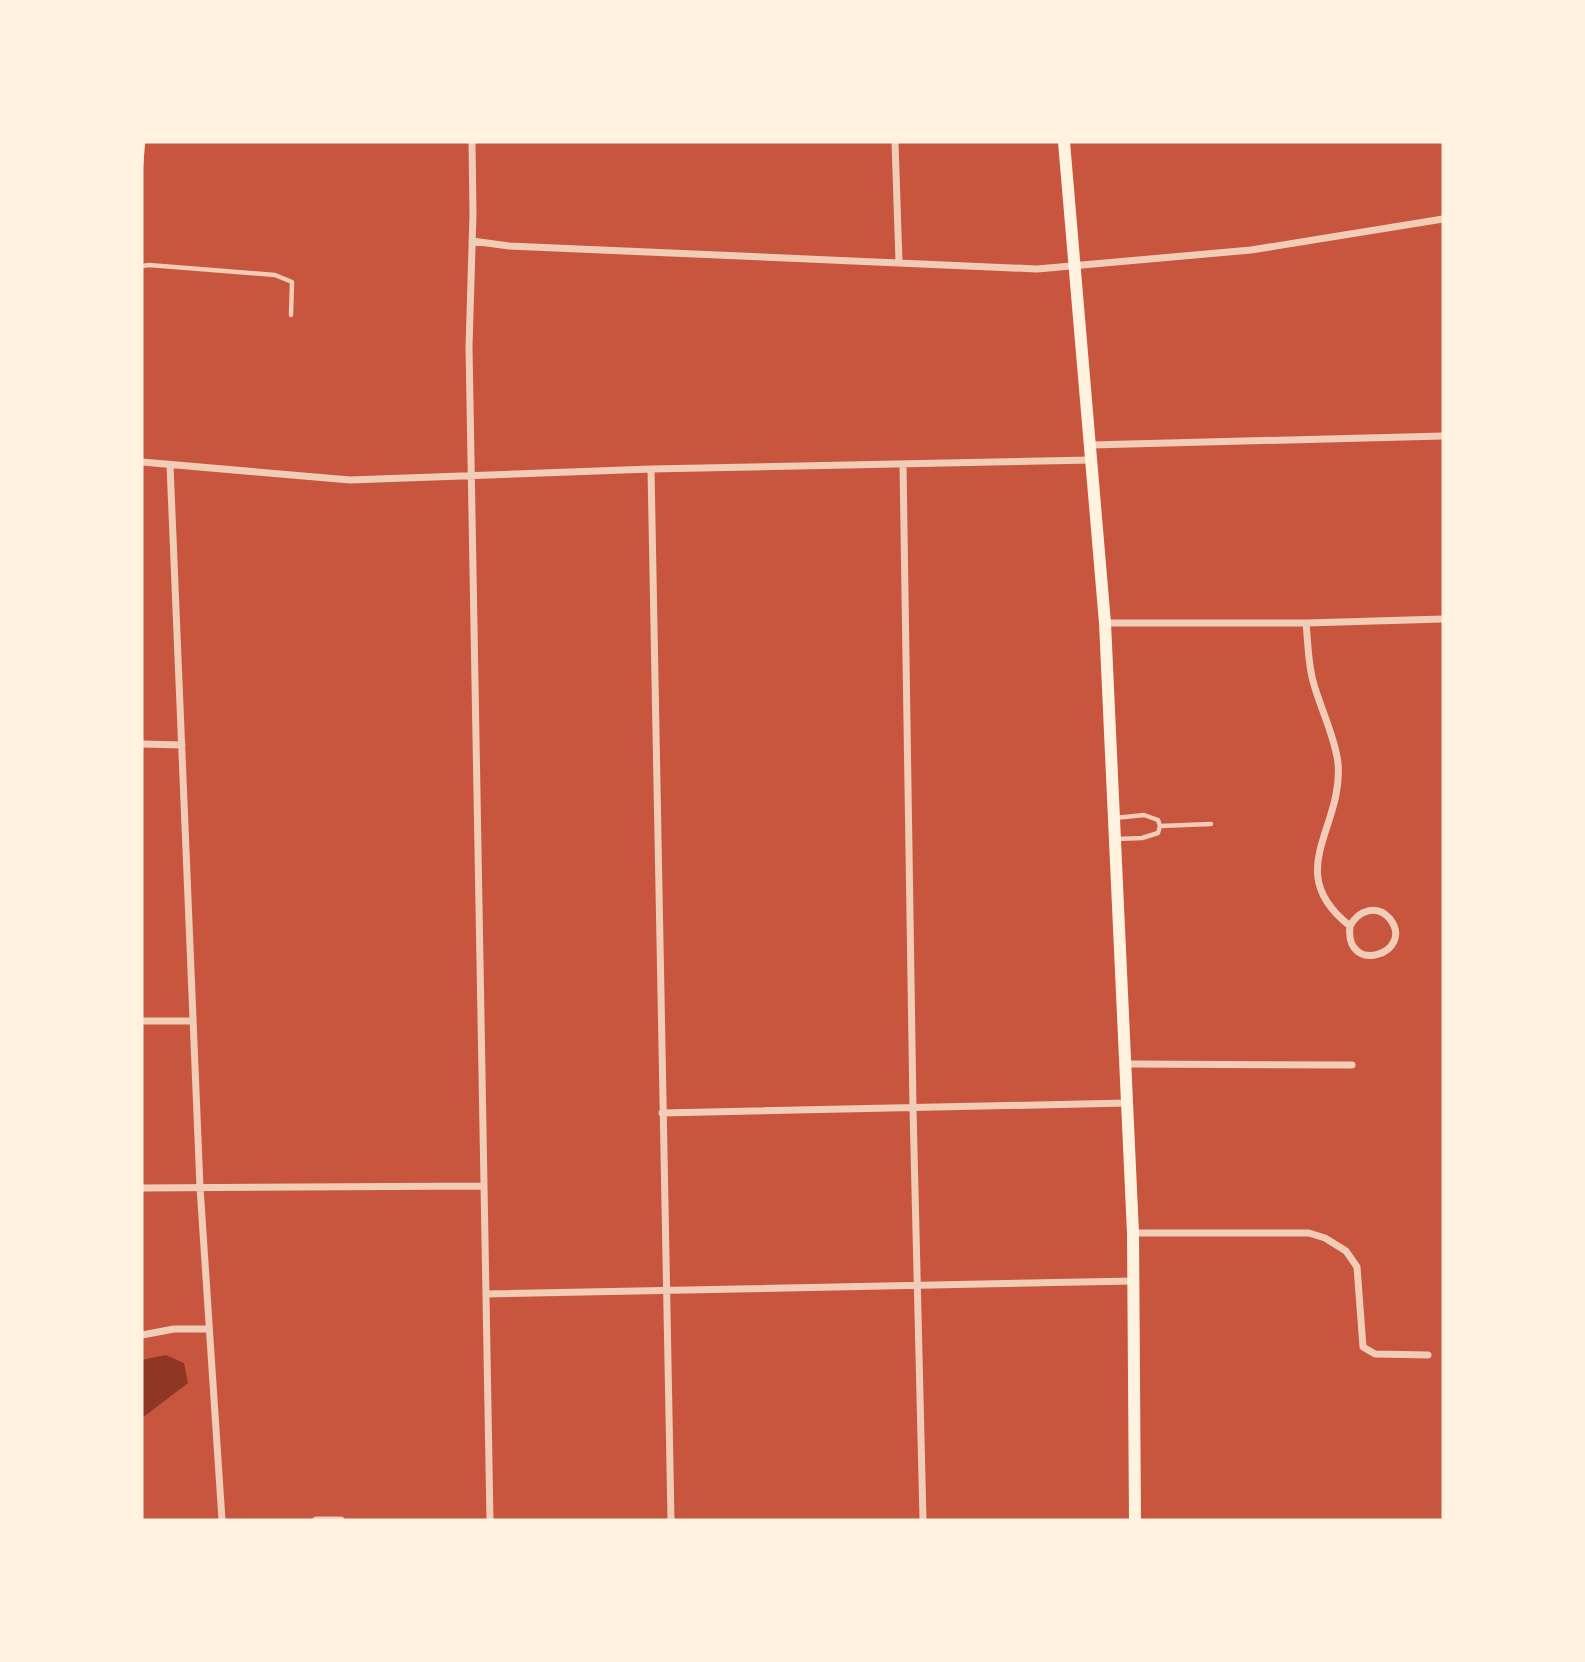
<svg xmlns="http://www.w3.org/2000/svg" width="1585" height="1662" font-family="Jost,sans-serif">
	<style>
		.water { fill: #8f3625 }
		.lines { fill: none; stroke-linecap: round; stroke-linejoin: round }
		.path { stroke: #fff3e0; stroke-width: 2.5 }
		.service { stroke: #f1ccb7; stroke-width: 4.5 }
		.minor { stroke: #f1ccb7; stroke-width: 7 }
		.secondary { stroke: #fff3e0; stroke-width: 12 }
	</style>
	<rect width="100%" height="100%" fill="#c8553d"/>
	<path class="water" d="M166,1355L184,1363L188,1383L142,1418V1360Z"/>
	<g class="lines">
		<path class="path" d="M142,165L144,142"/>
		<path class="service" d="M142,266L149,265L275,275L292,282L291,315
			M1115,818L1144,815L1158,820L1160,826L1158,833L1142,838L1117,839
			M1160,826L1211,824"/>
		<path class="minor" d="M472,142L473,214L469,347L490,1520
			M895,142L899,262
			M472,241L509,246L1037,269L1251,250L1443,219
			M1091,445L1443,436
			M142,462L350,480L651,469L1092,460
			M170,465L200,1187L222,1520
			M903,465L913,1108L923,1520
			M651,469L671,1520
			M1105,623H1306L1443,619
			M1306,623C1308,642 1308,663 1313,681C1320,708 1335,736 1338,763C1344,828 1281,872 1350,926C1344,977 1416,953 1390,919C1377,903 1358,911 1350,926
			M142,744L182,745
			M142,1021H193
			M1127,1064L1352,1065
			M662,1113L1127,1103
			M142,1188L484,1186
			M1133,1233H1309L1325,1238L1346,1251L1357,1267L1363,1347L1375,1354L1428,1355
			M486,1294L1133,1281
			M142,1335L174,1329H209
			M316,1520H341"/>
		<path class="secondary" d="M1064,142L1105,623L1133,1233L1135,1520"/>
	</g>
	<rect width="1585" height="1662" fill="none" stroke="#fff3e0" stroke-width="287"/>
</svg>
